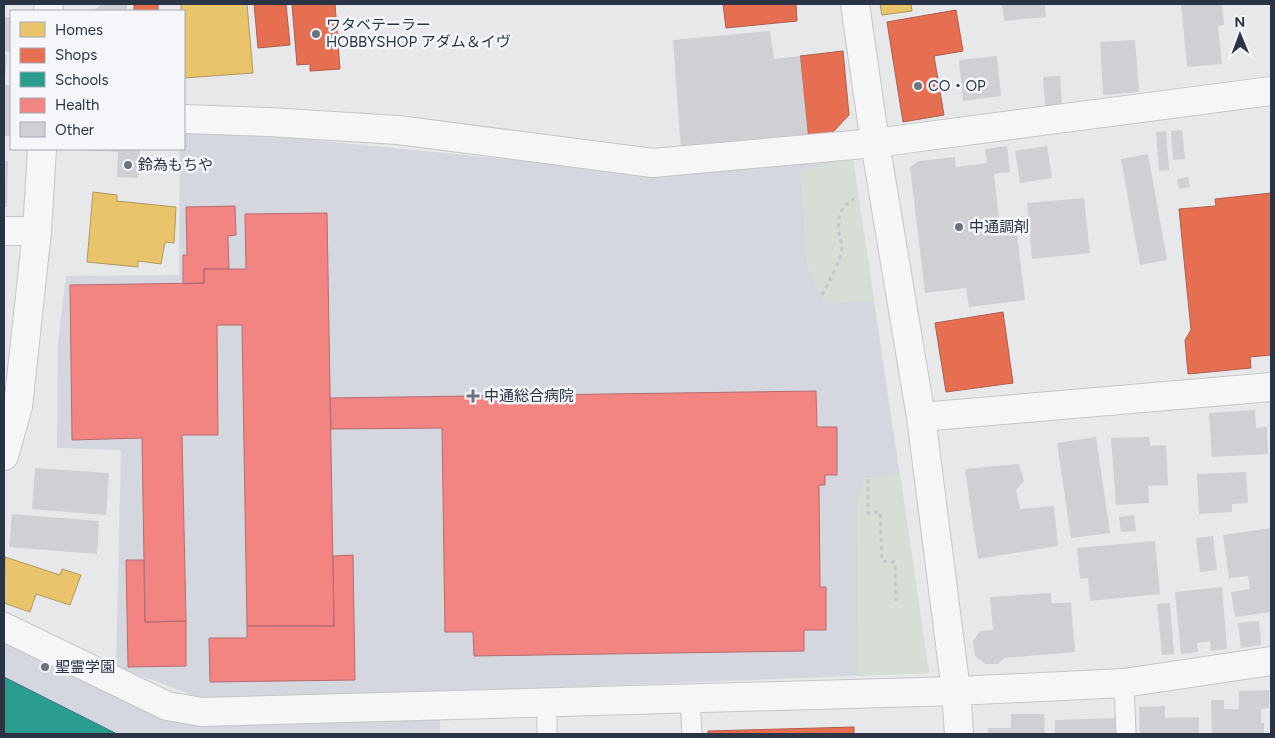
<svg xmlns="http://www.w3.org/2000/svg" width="1275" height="738" font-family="Figtree,'Noto Sans JP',sans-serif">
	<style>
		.built { fill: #d4d7dd }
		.green { fill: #d6ded6 }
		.homes { fill: #e9c46a; stroke: #b0995f }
		.shops { fill: #e76f51; stroke: #af5d4d }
		.schools { fill: #2a9d8f; stroke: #2a7e79 }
		.health { fill: #f28482; stroke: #b66c70 }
		.building { fill: #ced0d3 }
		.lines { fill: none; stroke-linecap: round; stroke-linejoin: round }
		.service-casing { stroke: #c4c6c8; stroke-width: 21 }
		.minor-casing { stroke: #c4c6c8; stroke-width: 30 }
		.tertiary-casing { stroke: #c4c6c8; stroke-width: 30 }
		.path { stroke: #c5c6ca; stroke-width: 3; stroke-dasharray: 4 4; stroke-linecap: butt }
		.service { stroke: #f5f6f7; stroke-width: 19 }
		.minor { stroke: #f5f6f7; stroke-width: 28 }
		.tertiary { stroke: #f5f6f7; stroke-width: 28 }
		.poi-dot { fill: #6c737f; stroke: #f4f6f9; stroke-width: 2 }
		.labels { text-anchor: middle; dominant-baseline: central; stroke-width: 5; stroke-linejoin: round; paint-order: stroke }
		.poi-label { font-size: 15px; fill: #2b3445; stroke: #f4f6f9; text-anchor: start }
	</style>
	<rect width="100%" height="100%" fill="#e6e8ea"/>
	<path class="built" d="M232,132L567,165L853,159L929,673L207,701L116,666L121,450L57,448L58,343L66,276L179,275L180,149H184V133Z
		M4,627L167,706H440V734H4Z"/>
	<path class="green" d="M853,159L874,301L824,303L807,266L800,170Z
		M900,473L929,673L858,676L857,501L865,478Z"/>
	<path class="homes" d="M181,4H247L253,73L184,78V11H181Z
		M880,4H911L912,11L882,15Z
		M93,192L117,195V201L176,207L174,243L165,242L161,264L138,261V267L87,262Z
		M5,557L60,575L62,569L81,575L70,605L36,594L30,612L4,603Z"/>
	<path class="shops" d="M134,4H158V11H134Z
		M254,4H286L290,45L258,48Z
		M292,4H335L340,69L310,71V64L297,65Z
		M723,4H796L797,21L726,28Z
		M956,10L963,51L934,56L944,115L903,122L887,22Z
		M843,51L849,115L833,132L808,135L800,56Z
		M1271,193V355L1250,357L1251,368L1188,374L1185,340L1191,330L1179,209L1216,206L1215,199Z
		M1003,312L1013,383L946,392L935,323Z
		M854,727V734H708V731Z"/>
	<path class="schools" d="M4,677L117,734H4Z"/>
	<path class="health" d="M235,206L236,235L228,236L229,269H204V283L183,284V255H187L186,207Z
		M327,213L334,626H247L242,325H217L218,435H182L186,621L145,622L142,438L72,440L70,285L204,283V269H246L245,214Z
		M816,391L817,427H837V475H825V485H819L820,587H826V630H804V651L474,656L473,632H445L442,428L331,429L330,398Z
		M353,555L355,680L210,682L209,638H247V626H334L333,556Z
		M126,560H144L145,622L186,621V666L128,667Z"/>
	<path class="building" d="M102,4H127V11H93Z
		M1002,4H1045L1046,17L1004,21Z
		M1181,4H1222L1224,25L1218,26L1222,64L1187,67Z
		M4,17H11V52L4,51Z
		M770,31L774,59L800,56L808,135L681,150L673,40Z
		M1135,40L1139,92L1103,95L1100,42Z
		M4,55H7L5,81H4Z
		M997,56L1001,96L963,101L959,60Z
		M1060,76L1062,106H1045L1043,77Z
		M4,85H11V136H4Z
		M1182,130L1185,159L1173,160L1171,131Z
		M1166,131L1169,170L1159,171L1156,132Z
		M1007,146L1010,172L994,174L1000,228L1016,226L1025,300L969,307L966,288L925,293L910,167L919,161L955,157L956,167L987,163L985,149Z
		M1047,146L1052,178L1020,183L1015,151Z
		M84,149H140L138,178L117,177L118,152L84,150Z
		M1148,154L1167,260L1140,265L1121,159Z
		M4,161H8L7,207H4Z
		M1188,177L1190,187L1179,189L1177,179Z
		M1084,198L1090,253L1032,259L1027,203Z
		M1255,410L1256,428L1267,427L1268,454L1212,457L1209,413Z
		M1096,437L1110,533L1071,538L1057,443Z
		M1149,437L1150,446L1166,445L1168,485L1148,486L1149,503L1116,505L1111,438Z
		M1019,464L1024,481L1016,490L1020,509L1054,506L1058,546L978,559L965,469Z
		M35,468L109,473L106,515L32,509Z
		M1246,472L1248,503L1232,504V512L1199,514L1197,474Z
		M12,514L99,521L97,554L9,547Z
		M1134,515L1136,531L1121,532L1119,517Z
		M1271,528V612L1235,617L1231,592L1250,589L1248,576L1229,578L1223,535Z
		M1213,536L1217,570L1200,572L1196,538Z
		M1155,541L1160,594L1090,601L1088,578L1080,579L1077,548Z
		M1222,587L1227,649L1211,651L1210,641L1197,643L1198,652L1181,654L1175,592Z
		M1051,593V603H1071L1075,652L1004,658L998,664H986L975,656L973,641L980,631L993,630L990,597Z
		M1170,603L1174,654L1162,655L1157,604Z
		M1259,621L1261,645L1241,648L1238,623Z
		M1269,690V708L1261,709V723H1264V734H1212L1211,700H1224V709H1239V691Z
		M1165,706V718L1199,717V734H1140L1139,707Z
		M1011,714H1044L1045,734H988V728H1011Z
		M1117,718L1118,734H1055V720Z"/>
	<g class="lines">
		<g class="service-casing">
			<path id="service" d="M1124,683L1126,734
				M690,699L692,734
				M547,702V734"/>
		</g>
		<g class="minor-casing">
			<path id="minor" d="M855,4L875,143L921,417L956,691L959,734
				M184,119L269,122L398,130L653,163L875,143L1271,91
				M4,231H37
				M921,417L1271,387
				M4,627L167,706L202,712L956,691L1124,683L1271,661"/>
		</g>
		<g class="tertiary-casing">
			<path id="tertiary" d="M48,11L49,4
				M4,456L18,407L37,231L42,149"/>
		</g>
		<path class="path" d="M822,295C828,284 842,259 842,247C842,242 839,237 839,232C837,217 840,207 854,199
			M868,479V513L880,512L882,561L895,562L896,601"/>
		<use href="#service" class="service"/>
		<use href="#minor" class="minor"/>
		<use href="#tertiary" class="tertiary"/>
	</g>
	<g class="poi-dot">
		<circle cx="316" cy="34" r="5"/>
		<circle cx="918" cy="86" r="5"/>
		<circle cx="128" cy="165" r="5"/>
		<circle cx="959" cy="227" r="5"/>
		<path d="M470.5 388.5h5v5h5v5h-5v5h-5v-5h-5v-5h5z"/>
		<circle cx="45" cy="667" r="5"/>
	</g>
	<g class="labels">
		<g class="poi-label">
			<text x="326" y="25">ワタベテーラー<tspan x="326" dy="17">HOBBYSHOP アダム＆イヴ</tspan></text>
			<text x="928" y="86">CO・OP</text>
			<text x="138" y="165">鈴為もちや</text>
			<text x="969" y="227">中通調剤</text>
			<text x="484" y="396">中通総合病院</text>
			<text x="55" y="667">聖霊学園</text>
		</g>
	</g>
	<rect width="1275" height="738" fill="none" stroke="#2b3445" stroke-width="10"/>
	<rect x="10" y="10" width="175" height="140" fill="#f4f6f9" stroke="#a4a8b1"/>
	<rect x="20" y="22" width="25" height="15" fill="#e9c46a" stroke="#a4a8b1"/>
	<text x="55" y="35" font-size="15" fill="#2b3445">Homes</text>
	<rect x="20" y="48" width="25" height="15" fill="#e76f51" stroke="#a4a8b1"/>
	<text x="55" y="60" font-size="15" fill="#2b3445">Shops</text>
	<rect x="20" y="72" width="25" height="15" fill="#2a9d8f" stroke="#a4a8b1"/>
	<text x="55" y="85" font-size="15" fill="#2b3445">Schools</text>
	<rect x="20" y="98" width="25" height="15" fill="#f28482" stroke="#a4a8b1"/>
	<text x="55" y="110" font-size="15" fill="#2b3445">Health</text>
	<rect x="20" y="122" width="25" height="15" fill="#ced0d3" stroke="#a4a8b1"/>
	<text x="55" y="135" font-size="15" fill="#2b3445">Other</text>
	<g transform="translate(1240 35) rotate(359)" stroke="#f4f6f9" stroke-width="4" paint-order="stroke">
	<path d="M0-4L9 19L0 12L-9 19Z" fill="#2b3445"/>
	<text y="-8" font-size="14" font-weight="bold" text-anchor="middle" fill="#2b3445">N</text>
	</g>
</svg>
